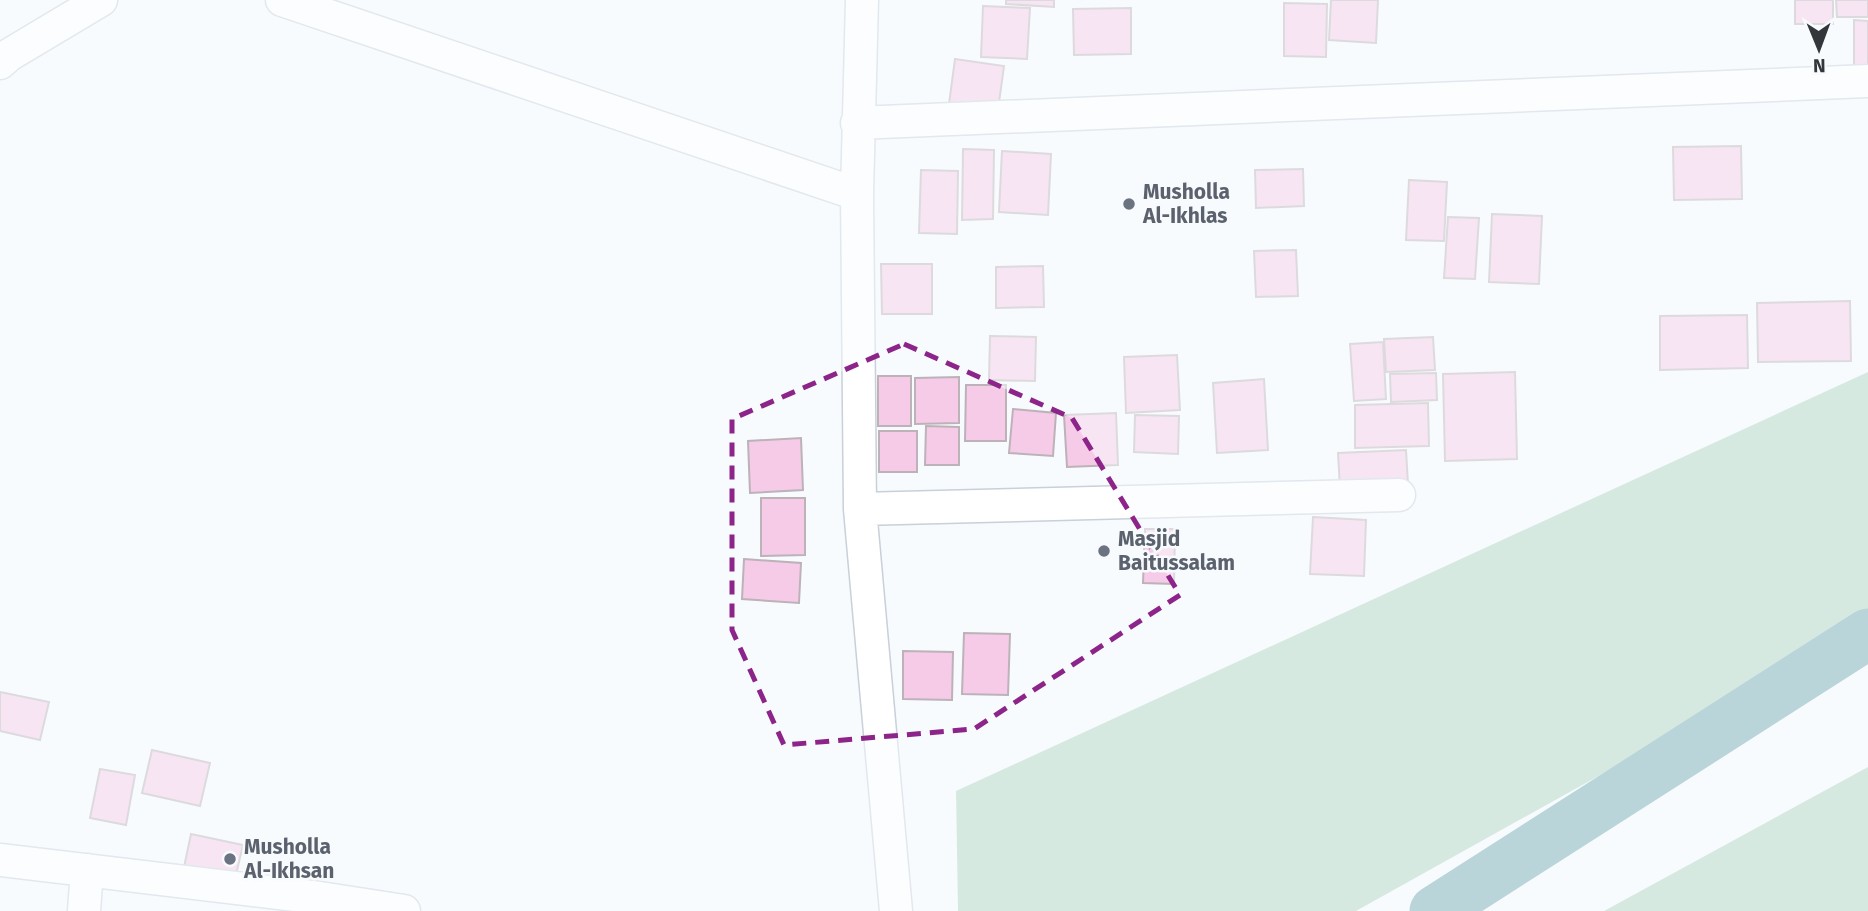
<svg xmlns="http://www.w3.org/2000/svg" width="1868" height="911" font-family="'Fira Sans',sans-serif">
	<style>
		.green { fill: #add2bf }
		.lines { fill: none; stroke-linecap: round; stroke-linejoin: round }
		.river { stroke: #6ea7ae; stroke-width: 51 }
		.building { fill: #f6cbe8; stroke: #bcb2b8; stroke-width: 2 }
		.street-casing { stroke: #c8d0d9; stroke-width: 35 }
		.street { stroke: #fff; stroke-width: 32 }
		.marked { fill: none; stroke: #8d2489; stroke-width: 5; stroke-dasharray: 14 9; stroke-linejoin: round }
		.worship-dot { fill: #6b7280; stroke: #f7fbfe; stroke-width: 2.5 }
		.labels { text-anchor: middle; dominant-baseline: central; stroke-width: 5; stroke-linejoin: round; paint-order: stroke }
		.worship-label { font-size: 21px; font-weight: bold; fill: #5b616d; stroke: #f7fbfe; text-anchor: start }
	</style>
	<rect width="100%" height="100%" fill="#f7fbfe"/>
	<path class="green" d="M1868,372V626L1356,911H958L956,791Z
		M1868,767V911H1604Z"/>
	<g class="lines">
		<path class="river" d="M1435,911L1868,634"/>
	</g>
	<path class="building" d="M1006,0H1054V7L1006,4Z
		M1331,0H1378L1376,43L1329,40Z
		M1795,0H1833V24H1795Z
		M1836,0H1868V17H1837Z
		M1284,3L1327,4L1326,57L1284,56Z
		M983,6L1030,8L1027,59L981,57Z
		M1131,8V54L1074,55L1073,9Z
		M1854,20L1868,21V71H1854Z
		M955,59L1004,66L998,110L949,104Z
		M1741,146L1742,199L1674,200L1673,147Z
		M963,149L994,150L993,219L962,220Z
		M1002,151L1051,154L1048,215L999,212Z
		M1303,169L1304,206L1256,208L1255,170Z
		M921,170L958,171L957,234L919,233Z
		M1409,180L1447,182L1444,241L1406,240Z
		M1492,214L1542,216L1539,284L1489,282Z
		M1448,217L1479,218L1475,279L1444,278Z
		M1296,250L1298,296L1256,297L1254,251Z
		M881,264H932V314H882Z
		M1043,266L1044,307L996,308V267Z
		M1850,301L1851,361L1758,362L1757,303Z
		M1747,315L1748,368L1660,370V316Z
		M990,336L1036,337L1035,381L989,380Z
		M1433,337L1435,370L1386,372L1384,339Z
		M1383,342L1386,399L1354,401L1350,344Z
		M1177,355L1180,410L1126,413L1124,357Z
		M1515,372L1517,459L1445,461L1443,374Z
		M1436,373L1437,400L1391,402L1390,374Z
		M878,376H911V426H878Z
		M959,377V423L915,424V378Z
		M1264,379L1268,450L1217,453L1213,383Z
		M966,385H1006V441H965Z
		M1428,403L1429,446L1355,448V405Z
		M1013,409L1056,413L1053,456L1009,453Z
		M1116,413L1118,465L1067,467L1064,415Z
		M1135,415L1179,416L1178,454L1134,452Z
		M926,426L959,427V465H925Z
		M879,431H917V472H879Z
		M801,438L803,490L750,493L748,441Z
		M1406,450L1408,484L1340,488L1338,453Z
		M761,498H805V555L761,556Z
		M1313,517L1366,520L1364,576L1310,574Z
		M1145,529H1175L1174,584L1143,583Z
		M744,559L801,563L799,603L742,599Z
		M964,633L1010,634L1008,695L962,694Z
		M903,651L953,652L952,700L903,699Z
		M0,692L49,702L40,740L0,731Z
		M152,750L210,763L200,806L142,793Z
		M100,769L135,775L126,825L90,818Z
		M191,834L243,845L234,883L183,872Z"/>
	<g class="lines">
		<g class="street-casing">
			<path id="street" d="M282,0L857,194
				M862,0L857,194L860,509L896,911
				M0,63L9,55L101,0
				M857,123L1868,81
				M860,509L1399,495
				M0,860L320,898L404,911
				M84,911L87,870"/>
		</g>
		<use href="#street" class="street"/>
	</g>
	<path d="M0 0H1868V911H0ZM904,344L1072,418L1180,595L974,729L784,745L732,630V419Z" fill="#f7fbfe" fill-opacity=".55" fill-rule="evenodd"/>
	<path class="marked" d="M904,344L1072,418L1180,595L974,729L784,745L732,630V419Z"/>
	<g class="worship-dot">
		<circle cx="1129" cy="204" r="7"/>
		<circle cx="1104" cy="551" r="7"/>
		<circle cx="230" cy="859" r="7"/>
	</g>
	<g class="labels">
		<g class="worship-label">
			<text x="1143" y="192">Musholla<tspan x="1143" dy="24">Al-Ikhlas</tspan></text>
			<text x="1118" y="539">Masjid<tspan x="1118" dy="24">Baitussalam</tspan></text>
			<text x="244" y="847">Musholla<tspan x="244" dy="24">Al-Ikhsan</tspan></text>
		</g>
	</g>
	<g transform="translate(1819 49) rotate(179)" stroke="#f7fbfe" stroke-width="5" paint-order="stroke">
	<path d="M0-5L12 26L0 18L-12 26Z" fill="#33363a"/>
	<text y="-10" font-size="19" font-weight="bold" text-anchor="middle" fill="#33363a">N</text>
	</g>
</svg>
